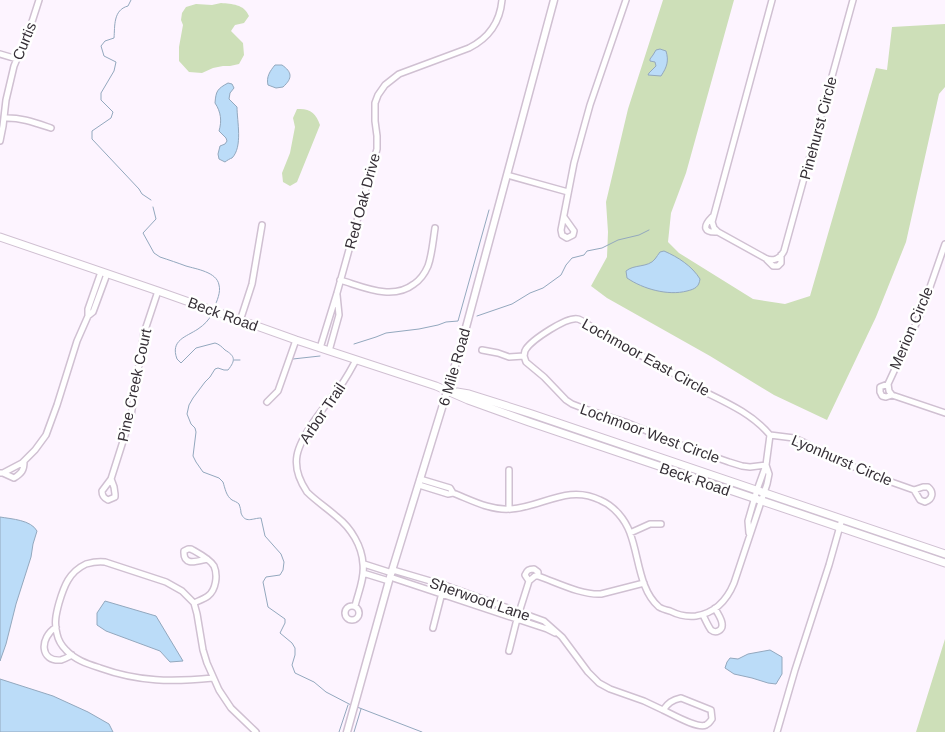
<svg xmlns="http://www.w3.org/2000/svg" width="945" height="732" font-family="Helvetica,sans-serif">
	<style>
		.green { fill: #cddfb8 }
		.water { fill: #bbdcf8; stroke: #93a8be }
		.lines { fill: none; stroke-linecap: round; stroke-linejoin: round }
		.stream { stroke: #93a8be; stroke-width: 1 }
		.minor-casing { stroke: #d0c0d2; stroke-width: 8 }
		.tertiary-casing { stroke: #d0c0d2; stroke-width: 9 }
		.secondary-casing { stroke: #d0c0d2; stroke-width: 9 }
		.minor { stroke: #fff; stroke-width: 5 }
		.tertiary { stroke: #fff; stroke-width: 6 }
		.secondary { stroke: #fff; stroke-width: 7 }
		.labels { text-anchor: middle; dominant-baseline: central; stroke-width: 5; stroke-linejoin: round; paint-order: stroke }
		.street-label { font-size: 15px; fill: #352f36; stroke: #fff }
	</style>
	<rect width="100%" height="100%" fill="#fdf4ff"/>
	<path class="green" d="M663,0H734L686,173L671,213L668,242L679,253L753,299L785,304L810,296L876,68L887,70L892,27L945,24V87L939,94L906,242L876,317L827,420L774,395L710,356L607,298L591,286L607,257L608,232L606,202L628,109Z
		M221,3C232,4 244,4 249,16L244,23L235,25L231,31L243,43L244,55L239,64L230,66H223L213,68L202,73L189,72L179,61V47L183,25L181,20L182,13L186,7L196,4L212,5Z
		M297,109C310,108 316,113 320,125L297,182L290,186L283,182L282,173L290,153L295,127L293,118Z
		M945,639V732H916Z"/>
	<path class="water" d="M660,49L666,51C669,61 667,67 661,76L648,75L649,73L656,66L655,62L650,61V59L653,55L656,50Z
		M275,65H282C292,72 293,78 283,87L276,88L268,85C266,77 270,71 275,65Z
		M228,83L232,84L234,88L230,93L229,99L237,107C237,121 243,147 232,158C231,158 226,161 225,162L219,159L218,154L220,146L225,144L227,141L226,138L219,131C222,121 221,112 215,103C216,91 217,89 228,83Z
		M664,251C678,257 692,266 700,279C699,287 695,289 687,291C668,296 643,289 627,278L626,271C634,264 648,268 655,259C657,257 658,254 660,252Z
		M0,517C12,519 31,520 37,531L33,544L31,557L16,604L6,644L0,661Z
		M105,601L156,616L183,661L170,662L160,651L106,631L97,625V613Z
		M770,650L782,657V674L776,684L768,683L752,678L734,674L725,668L727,662L730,658L738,659L748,654Z
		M0,679L53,696L88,712L109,724L113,732H0Z"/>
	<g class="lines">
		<path class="stream" d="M131,0L128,6C113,10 115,26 114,38L105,41L101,46L104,56L116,62L114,71L101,93V100L113,112L111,118L92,131V139L139,189L142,194L151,200
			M153,207L156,219L143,233L154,253L160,257C169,260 178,263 186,266C196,269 217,272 219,285C221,292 217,301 214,308
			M212,314C209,320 204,325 198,329C186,337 170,340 177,359L181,363L196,348L215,343C219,344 222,347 225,350C235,356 236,360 228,370H224L218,368L215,369L210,377L205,382L193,398L189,405L187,414L191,424L195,428L196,432L193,456L196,462L203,472L219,478L223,482C225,488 226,496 232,500C234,501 237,502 239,504C240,507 241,510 241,513C245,524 253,518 261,518L265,536L281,554L284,562L283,570L280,575L266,577L263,582L268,607L285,619V623L280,633L292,643L295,648V655L292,665L295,673L314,682L326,692L351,705
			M477,316L512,304L530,293L543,288L561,275L566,265L572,258L584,255L587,251L602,248L618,240L639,235L649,230
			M354,344L376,337L386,333L419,329L438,325L446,322L458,321L489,210
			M293,359L320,356
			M234,360H240
			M357,707L422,732
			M339,732L348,705
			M354,732L361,709"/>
		<g class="minor-casing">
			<path id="minor" d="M772,0L712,222L714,228L718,232L765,258C773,262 780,259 784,251L853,0
				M0,54L17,59
				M4,118C20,117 36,123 51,128
				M0,141L3,126L6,100L14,66L30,28L39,0
				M507,175L568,192
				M564,217L574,231L573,235L567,238L562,235L561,230L574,163L590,105L626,0
				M712,217C702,227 704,233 718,232
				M945,244L921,313L888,384L889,391L892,395L945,413
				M767,260L773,266H778L781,263V255
				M101,272L88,309V316L93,312L107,274
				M340,280C364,287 392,301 414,284C420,280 425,273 428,266C432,255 433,241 435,228
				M240,321L252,284L262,225
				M320,348L337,293L377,149V136L375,121V103L378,95L385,85L399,74L469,48C489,38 500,22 502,0
				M482,350L498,353L509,357L524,356
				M329,351L339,315L337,295
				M524,356C525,352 524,352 526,349C532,340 567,316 578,319C586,321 604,337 613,342C626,349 640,355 654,362C668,369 680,378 693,386C720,400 750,411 770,435
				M524,356L526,362L544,377L566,400L572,404L585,409L625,422L686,447L729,462L742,466L750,467L766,465
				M888,384L880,387V392L882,396L886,397L892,395
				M267,402L278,391L296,340
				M770,435L794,438L805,443L836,461L847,465L865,470L880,478L914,490
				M0,473H3L22,463L35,450L46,435L57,405L77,341L88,316
				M3,473L14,478C22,473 24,470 24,462
				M111,479L102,491C102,496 104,498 108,500L115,497V494L114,487L111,479L131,416L144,333L158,291
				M420,479L450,488L453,493C471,500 491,511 511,509C542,507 568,484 600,500C614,506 625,519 630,533C639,556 639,590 659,607C662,609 666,610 670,611C678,615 687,617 696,616C715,613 727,600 734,583L767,484L769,474L766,465
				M419,485L448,494L453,493
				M923,487H928C934,492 933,499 925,502L920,500L914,490Z
				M509,509V470
				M630,533L650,524H661
				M749,533L748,521L757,490L766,465L770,435
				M364,564L392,573
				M393,570L444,585L544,621L562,637L588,672L599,683L610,689L644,701L663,710
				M363,573L389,581
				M390,577L547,629L555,633
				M529,581L525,575C527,570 529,569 534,569L538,572V576
				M194,603C198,601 204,599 208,596C216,590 218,575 214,566C210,559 198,553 191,549H188L184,551C183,567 197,561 207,559
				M345 613a7 7 0 1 1 14 0a7 7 0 1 1-14 0Z
				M355,606C358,593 365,578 363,564C362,546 351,528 337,517C327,508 316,501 307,492C288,464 297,446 314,421C321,411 328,402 335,393C344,383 350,371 356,360
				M703,615C705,619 708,626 711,630C716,634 723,630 722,624C722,619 717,613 715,608
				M56,627C39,638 40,662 61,660C65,659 68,657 72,655
				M433,628L444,585
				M509,651L517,619L529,581L535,576H538C558,583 581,595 601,594L644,583
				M213,678C172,682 139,682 100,668C88,664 75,660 66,650C62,646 58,639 57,634C54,623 56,614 59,603C64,586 69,572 86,564C93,562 98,561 105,562L166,582L182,591L194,603L197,614L203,650L207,663L219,690L231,708L256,732
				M681,698L711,710L712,719C710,721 710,723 706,725C697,729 672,714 663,710C668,703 672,700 681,698Z
				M777,732L795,670L829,565L842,519"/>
		</g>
		<g class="tertiary-casing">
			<path id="tertiary" d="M347,732L390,577L461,346L554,0"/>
		</g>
		<g class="secondary-casing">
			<path id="secondary" d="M0,237L158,291L296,340L436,386L468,400L529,422L945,563
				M457,392L469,394L532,414L945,554"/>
		</g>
		<use href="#minor" class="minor"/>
		<use href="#tertiary" class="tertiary"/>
		<use href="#secondary" class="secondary"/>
	</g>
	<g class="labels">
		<g class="street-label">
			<text transform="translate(24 41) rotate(-68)">Curtis</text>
			<text transform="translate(818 128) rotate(-75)">Pinehurst Circle</text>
			<text transform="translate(362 201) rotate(-75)">Red Oak Drive</text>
			<text transform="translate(223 314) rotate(20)">Beck Road</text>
			<text transform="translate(911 328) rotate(-67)">Merion Circle</text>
			<text transform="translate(646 357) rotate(29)">Lochmoor East Circle</text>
			<text transform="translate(454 367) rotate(-74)">6 Mile Road</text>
			<text transform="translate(134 385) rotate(-78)">Pine Creek Court</text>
			<text transform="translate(322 413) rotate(-56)">Arbor Trail</text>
			<text transform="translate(650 433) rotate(20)">Lochmoor West Circle</text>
			<text transform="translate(842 460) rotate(23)">Lyonhurst Circle</text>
			<text transform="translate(695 479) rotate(19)">Beck Road</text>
			<text transform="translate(480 599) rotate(19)">Sherwood Lane</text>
		</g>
	</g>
</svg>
